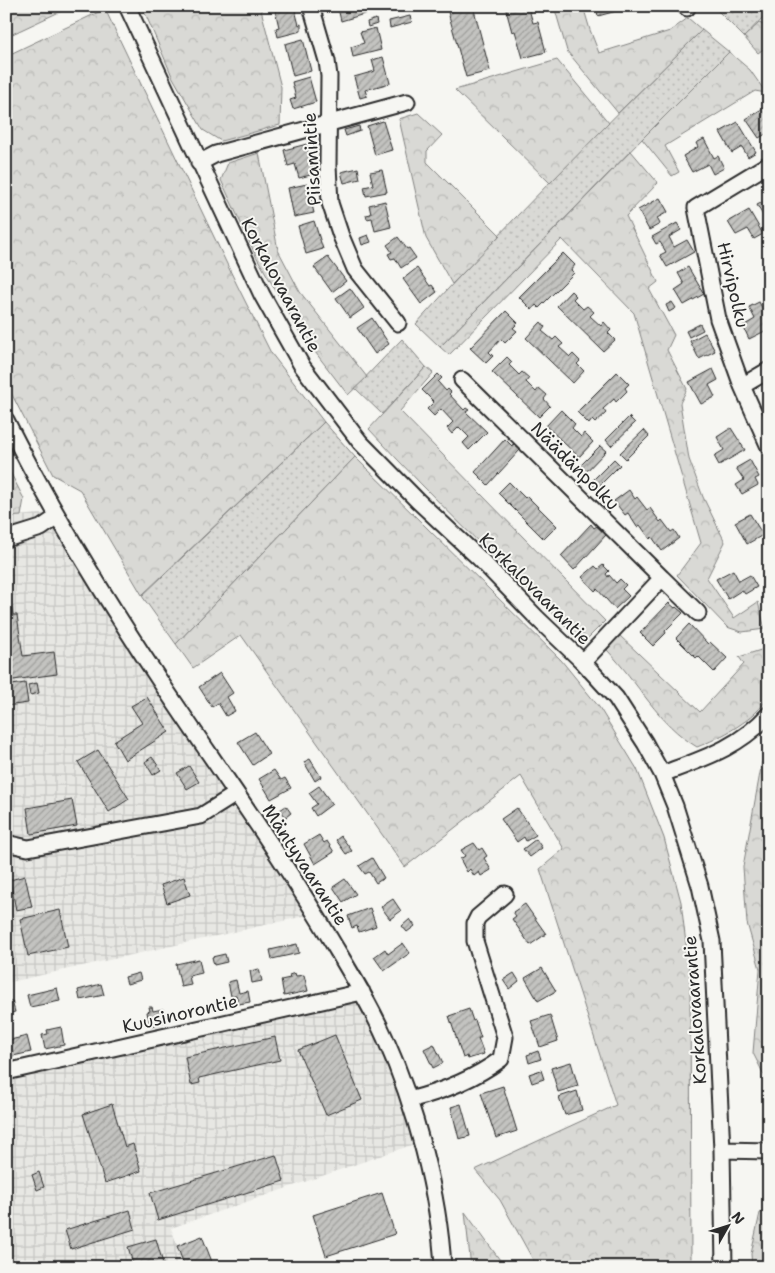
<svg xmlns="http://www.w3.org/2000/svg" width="775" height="1273" font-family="'Shantell Sans',sans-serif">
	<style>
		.industrial { fill: url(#industrial-grid) }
		.grass { fill: url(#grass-dots); stroke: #828280 }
		.forest { fill: url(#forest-crowns); stroke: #828280 }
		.building { fill: url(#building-hatch); stroke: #2b2b2b }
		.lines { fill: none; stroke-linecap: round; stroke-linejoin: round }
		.minor-casing { stroke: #2b2b2b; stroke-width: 19 }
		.minor { stroke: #f6f6f2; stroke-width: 15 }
		.labels { text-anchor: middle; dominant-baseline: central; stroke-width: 4; stroke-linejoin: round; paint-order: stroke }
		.street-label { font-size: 18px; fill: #2b2b2b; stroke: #f6f6f2 }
	</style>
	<defs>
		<pattern id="industrial-grid" width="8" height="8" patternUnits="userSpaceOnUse" patternTransform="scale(1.25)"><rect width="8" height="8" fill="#e7e7e3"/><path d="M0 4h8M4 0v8" fill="none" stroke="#c6c6c3"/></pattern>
		<pattern id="grass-dots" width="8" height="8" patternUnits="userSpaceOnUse" patternTransform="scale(1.25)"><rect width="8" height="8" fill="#d9d9d5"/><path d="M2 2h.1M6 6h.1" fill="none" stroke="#babab7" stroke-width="1.8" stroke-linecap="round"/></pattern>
		<pattern id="forest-crowns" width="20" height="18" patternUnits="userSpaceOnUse" patternTransform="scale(1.25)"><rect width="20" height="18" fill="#d9d9d5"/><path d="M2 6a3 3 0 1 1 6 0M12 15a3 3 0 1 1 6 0" fill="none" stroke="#babab7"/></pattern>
		<pattern id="building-hatch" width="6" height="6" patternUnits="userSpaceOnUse" patternTransform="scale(1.25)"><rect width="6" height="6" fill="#c3c3c0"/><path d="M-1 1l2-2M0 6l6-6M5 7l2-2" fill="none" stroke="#9f9f9c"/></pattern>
	</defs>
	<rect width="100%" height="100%" fill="#f6f6f2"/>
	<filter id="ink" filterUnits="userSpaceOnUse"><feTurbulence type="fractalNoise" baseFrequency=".02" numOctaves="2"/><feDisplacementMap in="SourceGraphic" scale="10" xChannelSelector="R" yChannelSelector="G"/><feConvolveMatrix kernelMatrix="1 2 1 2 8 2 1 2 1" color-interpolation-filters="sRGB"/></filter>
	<g filter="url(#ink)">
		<path class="industrial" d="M61,512L172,683L323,912L6,983V517Z
			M371,992L429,1139L171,1228L185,1267H6V1073Z"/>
		<path class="grass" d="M716,6H769V11L744,37L714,7Z
			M702,30L729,52L642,139L440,347L416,324C508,222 605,126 702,30Z
			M402,339L426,367L382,414L355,388Z
			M324,422L355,457L176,644L142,596Z"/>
		<path class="forest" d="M6,6H72L6,37Z
			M142,6H260L281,87L280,125L221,141L203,130L172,76Z
			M554,6H583L590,30L599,53L670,31L688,18L702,30L618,113L567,51Z
			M105,9L237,285L271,353L324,422L142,595L80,490L53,475L6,383V56Z
			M759,23L769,27V45L758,53L744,37Z
			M729,52L750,70L766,93L755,91L665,146L679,172L672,176L642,139Z
			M557,60L609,123L550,183L455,90Z
			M418,113L442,135L427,151V162L500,235L452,284L426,238L399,119Z
			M631,151L658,183L626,216L658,282L649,289L674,335L667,350L687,389L680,403L689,459L703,497L725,542L707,578L734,618L758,602L765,629L742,632L727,627L677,575L701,543L634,313L562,239L449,355L440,347Z
			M259,153L278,250L300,292L367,377L348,395L299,331L256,256L221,180L228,163Z
			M426,367L433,373L400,411L605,621L586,640L581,641C508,571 436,502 369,429Z
			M355,457L561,660L599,707L637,769L664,838L681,902L690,977L691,1267H537L500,1200L475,1170L616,1105L540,869L564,849L521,776L405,867L241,635L193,668L176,644Z
			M6,464L24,499L21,516L6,517Z
			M619,635L700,712L744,664L739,657L767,648L769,650C769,659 771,690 768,696C759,718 718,739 697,747C657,723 639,683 607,650Z
			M769,757V1085L753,1053L760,969L747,923L743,867L762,762Z
			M769,1210V1267H752L751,1254L760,1213Z
			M465,1212L505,1267H471Z"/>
		<path class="building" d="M274,6H294L299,25L301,24V31L278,37L276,28L279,27Z
			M344,6H369L371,12L341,21L338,8Z
			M470,6H473L490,71L466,77L448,12Z
			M505,6H528L533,23L538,22L546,52L523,58L515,31L512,32Z
			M596,6H623L624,9L598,16Z
			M410,16L412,22L390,28L389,21Z
			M376,19L377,24L368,27L367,22Z
			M376,28L381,50L353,57L351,47L364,43L360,32Z
			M303,39L311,71L293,76L285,44Z
			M383,57L390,83L365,90L367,96L360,98L354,77L375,71L372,60Z
			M309,77L316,102L293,109L290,100L296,98L292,82Z
			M768,105L769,132L759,138L746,119Z
			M383,121L392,150L375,155L367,126Z
			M738,122L756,152L748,157L742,147L732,153L720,132Z
			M359,126L360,131L346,136L344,130Z
			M704,139L714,158L718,156L724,168L713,174L708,164L692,172L683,156L698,147L696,143Z
			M307,144L314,174L299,178L295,164L288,166L284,150Z
			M358,168L360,179L344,183L341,172Z
			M382,170L387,192L366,196L364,187L373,185L370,172Z
			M307,184L314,213L294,217L288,188Z
			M660,198L668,212L657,218L660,224L649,230L638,210Z
			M769,199V217L765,219L757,205Z
			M385,201L391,227L375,231L372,218L367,219L366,215L371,214L369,205Z
			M749,210L763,234L754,239L748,229L736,235L728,222Z
			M314,221L323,249L306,254L298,226Z
			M677,223L681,230L669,237L674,247L687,240L694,252L667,267L660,255L666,252L660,242L656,244L652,237Z
			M368,235L371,242L362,245L360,238Z
			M398,237L407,249L409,248L416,258L401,268L395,258L391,259L388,254L392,252L387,245Z
			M563,253L575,265L571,270L574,273L539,308L536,305L532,310L519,297Z
			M328,257L346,281L332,292L314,267Z
			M688,267L704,294L684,305L675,290L684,284L678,273Z
			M417,268L430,286L432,285L437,292L421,304L403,279Z
			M350,288L364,308L350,318L336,298Z
			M571,291L576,296L573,299L583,309L587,306L594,312L590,316L601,326L604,322L611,330L608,333L615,340L603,351L557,306Z
			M672,302L676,308L669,312L666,305Z
			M759,302L769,320V329L749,339L743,326L755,319L749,307Z
			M506,311L518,323L513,328L517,331L505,343L501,339L489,352L493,356L486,363L470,348Z
			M372,318L389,344L375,354L357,328Z
			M541,322L545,327L542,331L553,340L556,337L563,344L559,347L570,357L573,354L580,361L577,364L584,371L573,383L526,338Z
			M700,324L703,330L689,337L686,331Z
			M705,333L715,351L699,359L690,341Z
			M507,357L512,362L509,365L519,375L522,372L529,378L526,382L536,392L539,388L547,395L544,399L550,406L539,417L492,372Z
			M713,369L718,380L709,385L715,397L701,404L689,382Z
			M617,372L629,384L625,388L627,391L616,402L614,399L603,409L606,413L595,423L592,420L589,424L577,412Z
			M438,374L442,378L438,382L446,391L448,389L451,392L449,394L464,410L466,408L469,410L466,412L487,432L469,450L463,443L469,437L459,427L452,434L447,428L453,422L441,409L434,416L427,409L434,402L422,390Z
			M561,410L575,424L572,428L581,437L584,433L593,442L579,457L546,426Z
			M629,417L635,423L611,446L606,440Z
			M731,428L745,450L719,465L714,456L724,450L717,437Z
			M644,430L649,436L626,459L620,453Z
			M505,439L512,446L513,444L520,450L488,485L475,472Z
			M600,446L606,451L582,476L576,470Z
			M614,459L620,465L596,489L590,483Z
			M750,460L759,477L755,479L758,485L742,494L736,485L744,480L736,468Z
			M509,482L525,498L527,496L557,526L544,539L498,493Z
			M629,490L635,499L637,497L647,510L650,508L660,522L662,520L671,532L674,530L679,538L662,551L652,537L650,539L640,525L637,527L628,513L625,515L614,501Z
			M750,514L763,535L747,544L735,522Z
			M591,524L594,528L597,526L606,535L574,570L561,556Z
			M603,565L609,571L606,574L608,577L609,575L616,583L620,579L626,585L622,589L629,596L615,609L597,589L595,591L582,577L595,566L598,569Z
			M733,570L739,581L750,575L757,587L745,594L742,590L728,599L716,579Z
			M6,581H8L13,615H17L23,656L54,652L57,674L6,681Z
			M669,603L675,608L676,607L683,613L665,631L666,633L653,646L640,633Z
			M689,624L708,644L710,642L727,658L714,672L698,656L696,658L676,638Z
			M220,673L233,693L227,697L235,711L226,716L218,703L212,707L199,687Z
			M25,683L28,703L6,706V686Z
			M37,683L39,693L30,695L28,685Z
			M147,697L169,732L125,760L114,741L142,723L131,706Z
			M255,732L269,754L253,765L238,742Z
			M98,750L129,799L109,812L78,762Z
			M152,757L161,770L153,775L145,762Z
			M310,759L321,777L315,781L304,762Z
			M189,766L199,782L187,789L177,773Z
			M274,770L281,780L285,778L291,788L271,799L259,779Z
			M319,786L332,804L316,816L311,808L317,804L309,793Z
			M72,800L77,826L31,834L27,808Z
			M286,806L291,813L286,817L280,810Z
			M517,808L536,835L526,841L524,837L517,842L501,819Z
			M319,835L324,843L327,841L334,852L315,864L304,844Z
			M341,836L352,851L346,854L336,840Z
			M536,839L542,848L530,857L523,849Z
			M474,843L479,850L482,848L487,856L484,858L491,870L481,876L479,872L474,876L470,869L467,872L460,859L465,856L461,850Z
			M372,858L384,878L376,883L369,872L365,874L359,866Z
			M25,876L32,907L16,910L10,880Z
			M184,877L190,895L167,903L161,885Z
			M345,879L356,894L343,902L333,887Z
			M393,899L401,911L390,919L381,907Z
			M525,904L546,934L530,945L512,919L516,916L513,912Z
			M370,908L376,926L359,932L357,926L352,928L348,916Z
			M60,910L68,947L28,956L20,919Z
			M410,919L415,926L407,932L402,926Z
			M6,933L13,958L6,960Z
			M403,943L410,953L384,971L374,957L385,949L388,954Z
			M297,944L299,953L272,959L270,950Z
			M225,954L227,962L214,965L212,957Z
			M199,959L202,973L189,976L191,985L181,987L176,964Z
			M542,968L556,991L538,1001L525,978Z
			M259,969L262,981L252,983L250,971Z
			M139,973L141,980L127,984L125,977Z
			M295,973L296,976L304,975L308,991L284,996L281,980L290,978L289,975Z
			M514,973L519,981L509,989L503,980Z
			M236,980L239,993L248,991L250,1002L239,1004L236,995L231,996L228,982Z
			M101,984L104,995L80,1000L78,990Z
			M57,988L60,1001L30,1007L27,995Z
			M12,1001L15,1012L6,1014V1002Z
			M149,1007H152L153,1011L163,1009L166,1021L159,1023V1025L150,1027L147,1012L150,1011Z
			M469,1009L473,1021L475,1020L481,1038H478L484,1054L468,1059L467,1056L463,1058L449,1016Z
			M550,1015L558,1041L540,1047L531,1021Z
			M61,1027L64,1045L45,1049L42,1035L48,1034L47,1030Z
			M335,1035L362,1100L326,1115L298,1050Z
			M27,1036L31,1052L13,1056L10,1040Z
			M275,1037L280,1060L199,1078L200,1083L191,1085L185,1057Z
			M434,1044L443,1063L433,1068L424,1049Z
			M538,1051L541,1059L529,1063L527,1055Z
			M571,1062L578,1086L558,1092L551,1068Z
			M541,1070L544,1079L532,1083L529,1074Z
			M503,1086L517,1131L496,1138L481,1093Z
			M577,1091L582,1110L565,1115L559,1097Z
			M112,1104L125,1147L133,1144L141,1171L105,1183L83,1114Z
			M461,1104L470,1136L459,1139L451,1107Z
			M276,1155L284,1181L158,1220L150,1193Z
			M39,1172L44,1187L37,1190L32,1175Z
			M382,1193L395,1234L326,1256L313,1215Z
			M130,1210L135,1229L71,1249L65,1230Z
			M202,1236L214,1267H185L177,1246Z
			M156,1239L164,1267H134L128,1247Z"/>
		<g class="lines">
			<g class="minor-casing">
				<path id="minor" d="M127,6L262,295L302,366L360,442L418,501L479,558L537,618L583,662L616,698L645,743L662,774L675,806L700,886L712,941L722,1150L724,1267
					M311,6L327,61L329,76L328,166L330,203L341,236L355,269L398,323
					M685,6L687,8
					M199,163L216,154L407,102
					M769,164L696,208L718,319L742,386L769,447
					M462,380L662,578L583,662
					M742,386L769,370
					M6,420C51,510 103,595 158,678C217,767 280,853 334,945C352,975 371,1006 385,1038C415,1105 439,1194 443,1267
					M6,539L41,528L57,517
					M662,578L698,613
					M662,774C702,759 739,748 769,714
					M6,843L28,848L201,816L236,794
					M6,1072L362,992
					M409,1100C441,1092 474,1079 501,1059L505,1037L475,941V923L478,917L505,894
					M722,1150L769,1151"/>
			</g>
			<use href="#minor" class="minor"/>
		</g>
	</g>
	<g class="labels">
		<g class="street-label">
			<text transform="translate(312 159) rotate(-93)">Piisamintie</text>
			<text transform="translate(281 285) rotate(62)">Korkalovaarantie</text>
			<text transform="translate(733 285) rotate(77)">Hirvipolku</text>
			<text transform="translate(575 466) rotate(45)">Näädänpolku</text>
			<text transform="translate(535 589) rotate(45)">Korkalovaarantie</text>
			<text transform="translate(305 865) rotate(57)">Mäntyvaarantie</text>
			<text transform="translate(695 1010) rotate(-94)">Korkalovaarantie</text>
			<text transform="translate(180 1014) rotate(-13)">Kuusinorontie</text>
		</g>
	</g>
	<rect width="775" height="1273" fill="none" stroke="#f6f6f2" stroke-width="25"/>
	<rect x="12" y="12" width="750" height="1248" fill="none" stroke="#2b2b2b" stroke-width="2" filter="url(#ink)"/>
	<g transform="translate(728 1226) rotate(51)" stroke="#f6f6f2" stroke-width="4" paint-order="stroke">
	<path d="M0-4L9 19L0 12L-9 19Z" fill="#2b2b2b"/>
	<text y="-8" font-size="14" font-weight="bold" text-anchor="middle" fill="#2b2b2b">N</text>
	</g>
</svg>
